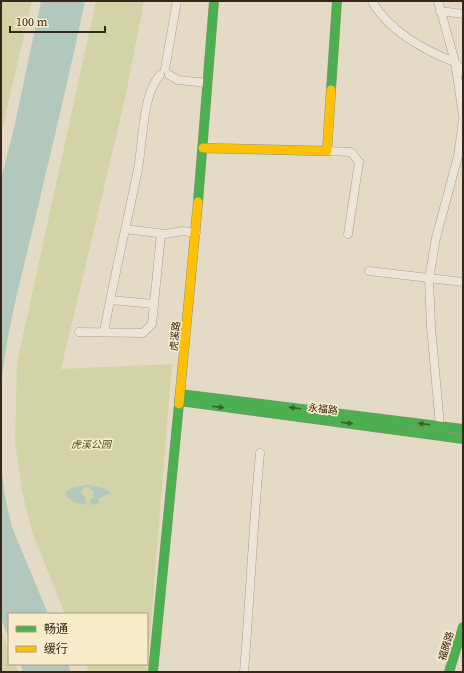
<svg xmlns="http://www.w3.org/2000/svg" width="464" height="673" font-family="'Source Serif 4','Noto Sans SC',serif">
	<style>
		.green { fill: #d2d4a7 }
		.water { fill: #b3c8bc }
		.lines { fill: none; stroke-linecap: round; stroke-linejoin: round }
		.street-casing { stroke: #a79f90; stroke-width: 9 }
		.fast-casing { stroke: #978f80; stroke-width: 10 }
		.slow-casing { stroke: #978f80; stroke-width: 10 }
		.street { stroke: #ebe5d8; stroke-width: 8 }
		.fast { stroke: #4caf50; stroke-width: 9 }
		.slow { stroke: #ffc107; stroke-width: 9 }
		.oneway { fill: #3e5d2f }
		.labels { text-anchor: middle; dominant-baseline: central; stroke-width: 3.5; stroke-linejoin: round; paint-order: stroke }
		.street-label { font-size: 10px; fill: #352719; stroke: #f7ebc9 }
		.park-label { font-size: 10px; font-style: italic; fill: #44531e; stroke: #f7ebc9 }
	</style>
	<rect width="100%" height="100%" fill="#e3dbc6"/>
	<path class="green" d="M1,1H32L1,134Z
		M96,1H144L125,99L61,369L172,364L147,672H89L86,664H147V614H65L32,532L22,491L15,442L17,363Z
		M1,630L9,650V664H15L18,672H1Z"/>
	<path class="water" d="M41,1H85C69,78 50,155 32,232C20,283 5,336 1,390V179L14,128Z
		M1,463L5,497L12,527L48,614H9V638L1,619Z
		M87,485L104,488L111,493L98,499L100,503L90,505V500L94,497V492L89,487L84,488L81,492L86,499V505L74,502L65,495L66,492L73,487Z
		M20,664H68L71,672H23Z"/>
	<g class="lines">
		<g class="street-casing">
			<path id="street" d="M372,1C388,30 425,51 455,62L463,115
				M438,1L455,62L463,72
				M440,11L463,14
				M165,69L177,1
				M169,75L178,80L207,83
				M327,151L351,152L359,162L348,234
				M125,229L165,234L183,231L196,233
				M369,271L463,282
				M110,300L154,304
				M79,332L143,333L152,324L161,234
				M104,332C114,277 127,223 138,169C143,142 142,95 160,75
				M440,426L431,327L429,279L436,238L458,156L463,120
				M244,672C250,599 253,526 260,453"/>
		</g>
		<g class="fast-casing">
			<path id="fast" d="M331,90L337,1
				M198,202L214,1
				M180,394L463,429
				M179,401L463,439
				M153,672L179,404
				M449,672L463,627"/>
		</g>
		<g class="slow-casing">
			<path id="slow" d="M203,148L327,151L331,90
				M179,404L198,202"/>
		</g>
		<use href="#street" class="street"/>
		<use href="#fast" class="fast"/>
		<use href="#slow" class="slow"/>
	</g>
	<defs><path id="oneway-solid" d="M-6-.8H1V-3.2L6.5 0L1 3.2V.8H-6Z"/></defs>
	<g class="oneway">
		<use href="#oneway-solid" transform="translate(218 407) rotate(7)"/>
		<use href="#oneway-solid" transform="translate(295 408) rotate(-173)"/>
		<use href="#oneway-solid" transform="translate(347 423) rotate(7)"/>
		<use href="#oneway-solid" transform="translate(424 424) rotate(-173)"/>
	</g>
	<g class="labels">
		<g class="street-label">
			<text transform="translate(175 336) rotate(-84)">虎溪路</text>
			<text transform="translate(323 409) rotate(7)">永福路</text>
			<text transform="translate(446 646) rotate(-73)">福腾路</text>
		</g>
		<g class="park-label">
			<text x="91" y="444">虎溪公园</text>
		</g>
	</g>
	<rect width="464" height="673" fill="none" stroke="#352719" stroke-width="4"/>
	<rect x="8" y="613" width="140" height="52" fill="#f7ebc9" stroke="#a99d83"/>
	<rect x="16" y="626" width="20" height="6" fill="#4caf50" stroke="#a99d83"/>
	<text x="44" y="633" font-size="12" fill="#352719">畅通</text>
	<rect x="16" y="646" width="20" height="6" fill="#ffc107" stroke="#a99d83"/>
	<text x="44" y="653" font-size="12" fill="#352719">缓行</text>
	<path d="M10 26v6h95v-6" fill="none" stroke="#352719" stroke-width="2"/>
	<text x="16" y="26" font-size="12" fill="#352719" stroke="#f7ebc9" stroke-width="3" paint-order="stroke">100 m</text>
</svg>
